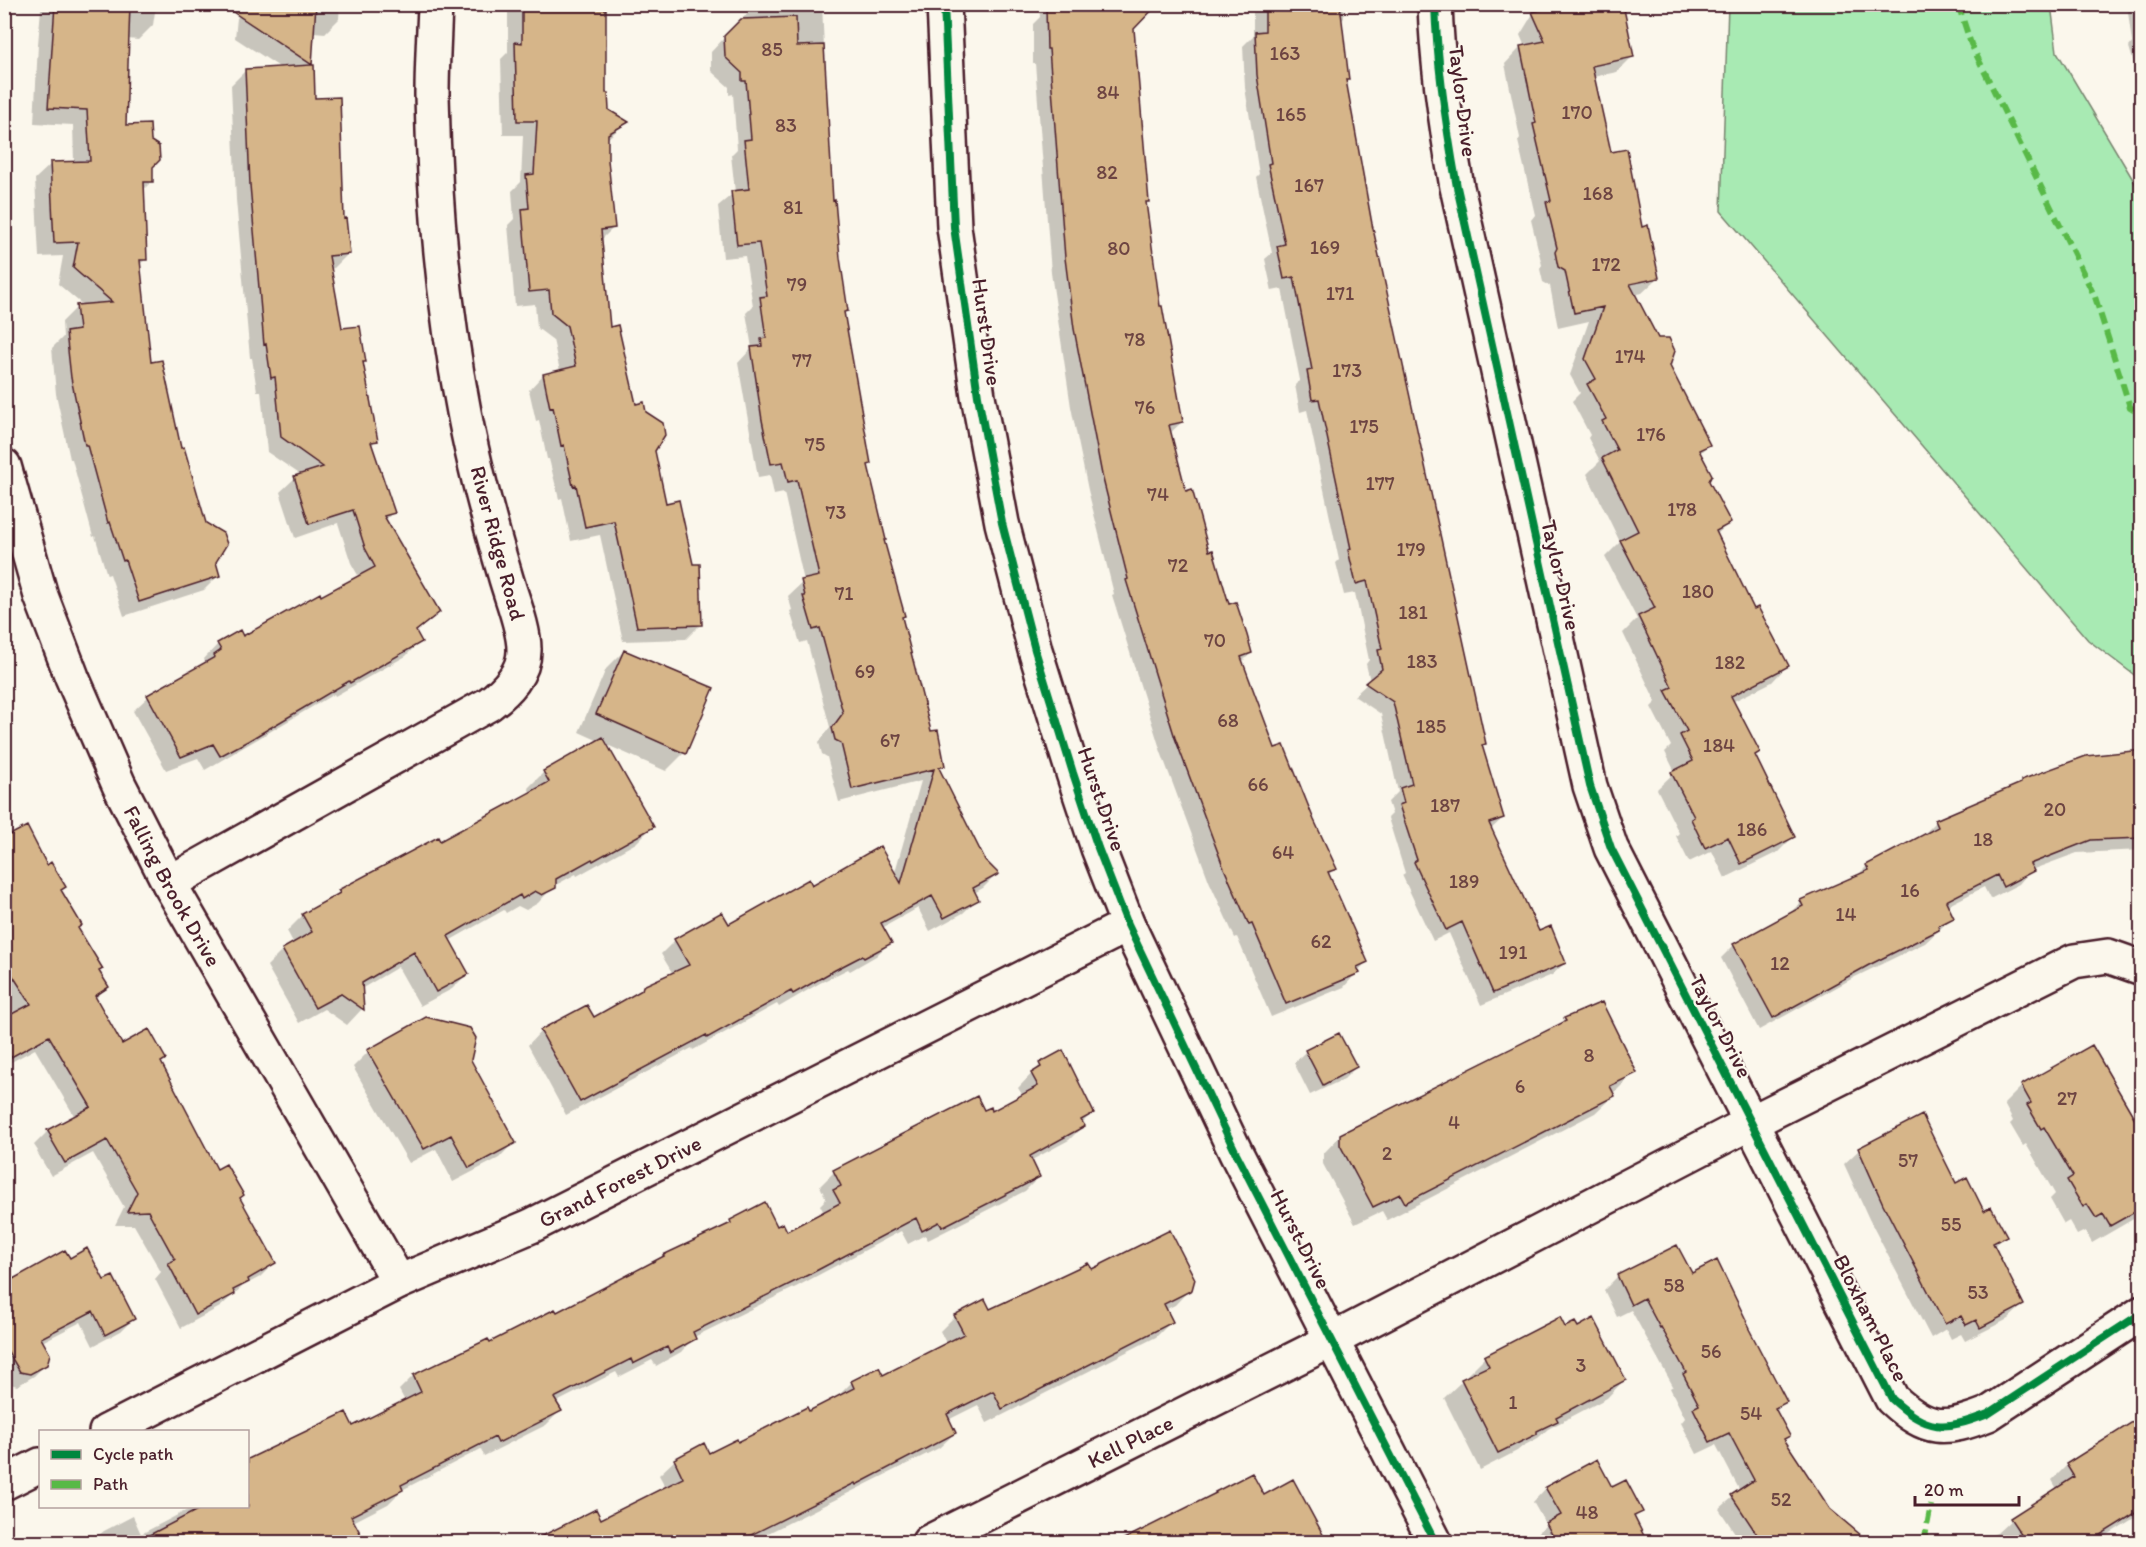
<svg xmlns="http://www.w3.org/2000/svg" width="2146" height="1547" font-family="Itim,sans-serif">
	<style>
		.green { fill: #a8eab3; stroke: #79846f; stroke-width: 1.5 }
		.shadow { fill: #0003 }
		.building { fill: #d6b589; stroke: #4a1f2b; stroke-width: 1.5 }
		.lines { fill: none; stroke-linecap: round; stroke-linejoin: round }
		.minor-casing { stroke: #4a1f2b; stroke-width: 38 }
		.minor { stroke: #fbf7ec; stroke-width: 33 }
		.quiet { stroke: #58b947; stroke-width: 6; stroke-dasharray: 12 6; stroke-linecap: butt }
		.cycleway-casing { stroke: #fbf7ec; stroke-width: 11 }
		.cycleway { stroke: #00873e; stroke-width: 8 }
		.labels { text-anchor: middle; dominant-baseline: central; stroke-width: 4.5; stroke-linejoin: round; paint-order: stroke }
		.number-label { font-size: 20px; fill: #6d4442 }
		.street-label { font-size: 22px; fill: #4a1f2b; stroke: #fbf7ec }
	</style>
	<rect width="100%" height="100%" fill="#fbf7ec"/>
	<filter id="ink" filterUnits="userSpaceOnUse"><feTurbulence type="fractalNoise" baseFrequency=".0167" numOctaves="2"/><feDisplacementMap in="SourceGraphic" scale="12" xChannelSelector="R" yChannelSelector="G"/><feConvolveMatrix kernelMatrix="1 2 1 2 8 2 1 2 1" color-interpolation-filters="sRGB"/></filter>
	<g filter="url(#ink)">
		<path class="green" d="M1728,5H2051L2057,52L2141,193V680L2088,640L1721,211Z"/>
		<path class="shadow" d="M46,4H162L155,12L153,25L138,40L128,39L124,127L151,167L152,181L143,190L146,259L139,265L150,364L179,449L219,575L204,590L124,616L110,574L107,575L95,536L93,537L72,459H70L56,394L52,348L63,337L62,322L77,307L84,306L58,284L63,256L39,257L35,179L51,164L74,163L73,125L34,123L38,44L41,9Z
			M250,4H340L339,19L325,33L314,32L312,34L310,67L314,100L342,220L348,254L334,268L330,269L341,330L364,361L362,364L376,440L371,446L393,512L385,521L438,612L415,633L420,641L406,656L335,696L334,694L205,770L198,758L166,770L133,711L148,697L206,664L204,659L218,644L243,638L359,577L351,563L338,523L295,538L280,492L295,478L301,475L267,452L261,391H257L252,358H250L236,200L231,85L246,70L281,68L235,38L237,18Z
			M508,4H604L605,94L607,111L627,122L607,139V160L613,228L601,240L608,328L634,405L653,451L665,505L701,624L686,639L623,641L600,535L571,541L562,498L559,499L549,459H547L539,420L536,421L529,390L543,375L560,371L553,340L537,328L535,304L515,306L508,225L514,219L512,191L521,182L523,135H503L501,59L508,52Z
			M756,4H822L831,202L847,310L843,314L870,464L867,466L901,618L930,733L944,766L939,770L984,861L997,874L983,888L974,893L977,900L963,913L930,931L918,908L882,928L890,942L876,956L850,971L848,969L820,983L779,1007L777,1004L693,1050L692,1048L566,1115L528,1045L541,1031L593,1019L636,995L644,987L673,974L661,954L675,940L728,926L812,887L894,875L921,781L839,802L827,757L822,754L819,743L830,727L807,641L800,643L790,611L792,610L788,596L804,581L784,493L774,495L770,475L758,477L738,363L752,348L746,313L753,306L745,256L723,258L718,206L735,192L731,155L737,149L733,94L729,95V87L711,71V52Z
			M1039,4H1146L1133,29L1147,201L1144,204L1158,308L1182,422L1169,434L1185,493L1207,553L1228,606L1251,653L1242,662L1275,750L1312,820L1335,868L1328,875L1367,961L1344,987L1271,1017L1237,937L1235,938L1209,881L1161,752L1112,595L1114,594L1088,490L1071,407L1051,273L1035,63H1033V24L1040,17Z
			M1253,4H1344V18L1341,21L1347,79L1345,82L1370,225L1485,743L1481,747L1503,818L1490,830L1538,933L1565,963L1552,975L1481,1005L1449,933L1433,941L1402,875L1405,873L1388,818L1392,814L1388,802L1398,792L1381,714L1354,696L1370,681L1366,664L1369,660L1355,593L1344,595L1336,563L1339,560L1307,410L1300,412L1295,385L1300,380L1282,289L1272,291L1265,259L1272,253L1256,177L1259,174L1245,88L1243,46L1253,36Z
			M1539,4H1622L1633,56L1617,72L1593,77L1610,154L1641,228L1658,278L1642,293L1634,295L1708,445L1699,454L1708,482L1729,523L1716,535L1753,611L1787,666L1772,682L1732,702L1758,752L1754,757L1793,837L1778,852L1725,878L1712,851L1689,862L1676,836L1679,833L1657,789L1675,772L1665,752L1671,746L1651,707L1656,702L1623,633L1637,619L1605,557L1620,542L1587,474L1600,461L1588,438L1590,435L1572,401L1580,393L1570,375L1589,321L1558,328L1550,286L1543,282L1540,269L1542,265L1531,220L1535,215L1518,141L1520,138L1505,64L1520,48L1525,47L1520,35Z
			M2127,4H2142V91L2129,47L2132,43Z
			M624,651L684,753L666,771L605,744L652,827L636,843L577,876L576,874L554,886L538,903L526,910L518,906L506,913L504,910L449,941L468,973L452,989L420,1006L398,967L361,989L362,1009L347,1025L324,1009L299,1023L267,966L283,950L294,944L287,931L303,915L331,900L339,892L438,839L440,843L531,793L528,788L544,772L599,741L579,732L606,669Z
			M2142,752V850L2077,853L2031,870L2019,884L1990,899L1984,887L1947,906L1953,917L1925,943L1855,977L1759,1030L1721,958L1734,945L1788,915L1801,902L1856,877L1867,866L1924,836L1923,835L1936,822L2017,786L2022,782Z
			M4,820L11,836L60,891L107,987L95,999L121,1046L159,1063L217,1171L238,1198L274,1263L260,1277L243,1286L220,1307L181,1328L155,1279L161,1272L134,1225H115L124,1207L93,1153L51,1176L37,1152L38,1151L34,1145L48,1131L75,1117L35,1049L4,1066V1020L15,1014L4,997Z
			M1565,1019L1635,1072L1617,1090L1612,1093L1613,1096L1595,1113L1387,1220L1382,1211L1355,1224L1323,1164V1154L1341,1135L1557,1028Z
			M1306,1051L1356,1067L1344,1079L1310,1095L1294,1063Z
			M368,1052L470,1061L514,1142L499,1158L453,1182L436,1149L409,1163L353,1067Z
			M1040,1065L1092,1113L1082,1123L1083,1126L1069,1140L1030,1161L1039,1177L1025,1191L928,1240L925,1235L908,1244L901,1231L796,1287L694,1337L681,1352L656,1366L652,1360L619,1377L616,1372L555,1403L560,1411L546,1425L484,1456L481,1449L402,1490L388,1504L353,1522L363,1542H90L104,1531L133,1516L141,1534L195,1506H248V1463L345,1414L352,1428L405,1401L399,1390L413,1376L487,1341L489,1344L556,1314L659,1260L664,1256L724,1228L731,1221L777,1228L787,1233L824,1213L820,1205L826,1199L820,1186L834,1172L976,1098L983,1112L992,1113L1023,1096L1018,1088Z
			M2022,1086L2142,1133V1214L2092,1243L2085,1231L2077,1235L2069,1221L2064,1224L2050,1199L2055,1194L2026,1144L2023,1146L2010,1124L2013,1121L2004,1104Z
			M1921,1117L1955,1185L2005,1235L1993,1247L2023,1305L2008,1319L1965,1341L1961,1334L1951,1339L1946,1329L1931,1338L1869,1219L1844,1164L1859,1150Z
			M1676,1247L1691,1275L1747,1329L1785,1402L1775,1412L1788,1436L1783,1441L1829,1510L1867,1542H1741L1719,1509L1740,1491L1716,1445L1697,1454L1681,1423L1685,1418L1670,1388L1673,1386L1631,1310L1617,1317L1604,1290L1617,1277Z
			M69,1260L104,1282L133,1319L121,1331L93,1346L81,1322L42,1342L46,1364L34,1376L17,1386L4,1382V1281L10,1282Z
			M1091,1271L1190,1289L1175,1305L1165,1310L1171,1322L1156,1337L987,1423L978,1405L948,1420L955,1433L939,1448L750,1542H547L561,1528L600,1521L666,1488L659,1475L675,1460L708,1455L738,1444L808,1413L837,1397L852,1382L882,1377L947,1345L940,1331L955,1316L990,1311Z
			M1564,1329L1624,1380L1607,1398L1548,1429L1538,1438L1523,1446L1517,1451L1480,1470L1444,1398L1462,1381L1468,1378L1467,1375L1485,1357Z
			M2142,1416V1513L2103,1538L2106,1542H1973L1997,1533L2011,1520L2057,1489L2052,1480L2067,1465Z
			M1546,1488L1611,1489L1641,1511L1634,1519L1646,1542H1536L1533,1538L1546,1525L1533,1502Z
			M1263,1497L1325,1542H1133L1145,1530Z"/>
		<path class="building" d="M55,4H130L126,125L150,124L151,141L159,146L160,160L153,167V182H144L147,260H140L151,362L162,360L181,448L184,447L206,523L223,533L227,544L216,562L220,576L139,602L125,560L123,561L110,522L108,523L87,445H85L71,378L66,332L79,330L76,305L112,302L73,268L78,242L54,243L50,162L90,161L87,110L48,108Z
			M221,4H316L312,65H314L315,98L340,97L344,219L346,218L350,254L329,256L342,328L360,326L366,362H363L378,441L371,442L395,513L384,516L440,612L416,631L422,642L350,683L349,681L248,741L220,756L213,744L181,757L147,695L215,657L214,655L221,650L217,643L240,630L243,636L320,593L321,596L375,567L365,548L353,510L309,524L294,476L323,467L281,437L275,377L271,378L266,344L264,345L250,185L245,69L312,65Z
			M1075,4H1158L1134,29L1149,202H1146L1160,306H1162L1183,422L1169,425L1186,491L1192,489L1209,551L1213,550L1229,604L1236,602L1247,635L1252,653L1241,657L1275,748L1284,745L1314,820L1337,869L1328,872L1368,962L1357,967L1360,973L1286,1004L1252,924L1249,925L1223,866L1175,738L1126,580L1128,579L1102,475L1074,329L1065,258L1049,49H1047L1046,8H1075Z
			M1265,4H1340L1349,80H1346L1372,224L1486,744L1482,745L1504,818L1489,823L1539,931L1551,926L1566,963L1493,993L1462,922L1446,930L1414,862L1417,860L1399,805L1404,803L1400,788L1412,784L1393,702L1365,683L1382,669L1378,650L1382,649L1367,581L1356,584L1348,550L1351,549L1319,399L1312,400L1307,371L1312,370L1294,277L1284,279L1277,246L1285,244L1268,164L1271,163L1257,75L1255,32L1265,31Z
			M1567,4H1623L1634,57L1592,66L1611,152L1627,149L1642,227L1648,225L1659,278L1630,284L1658,338H1669L1675,351L1670,366L1710,445L1699,450L1712,475L1709,481L1731,523L1716,531L1754,609L1758,607L1789,666L1731,696L1760,752L1755,755L1795,837L1741,864L1728,837L1705,848L1691,819L1694,817L1671,772L1693,761L1680,735L1687,731L1665,690L1672,687L1638,616L1655,608L1620,540L1638,531L1602,458L1617,450L1602,421L1606,419L1587,384L1596,379L1585,359L1603,307L1574,313L1565,271L1558,267L1555,252L1557,248L1546,202L1551,201L1533,124L1536,123L1520,46L1545,41L1532,12Z
			M522,9H606V93H608L609,110L629,122L608,134V160L615,228L601,230L610,327L618,325L636,404L644,402L646,412L663,423L665,435L655,451L666,503L679,500L693,564H700L702,625L637,627L614,521L585,527L576,485L573,486L564,445L561,446L553,407L550,408L543,374L576,366L567,326L551,313L549,290L529,292L522,209L529,208L526,175L534,174L537,121H517L515,42L522,43Z
			M796,17L797,46L824,45L833,201L835,200L840,258L848,311L844,312L871,464L868,465L886,540H884L905,616L902,617L931,731L938,730L945,766L939,768L985,860L999,874L973,888L979,900L944,918L932,896L881,923L892,943L864,958L862,956L835,970L793,994L791,991L707,1038L706,1035L580,1102L540,1030L587,1005L594,1017L642,990L643,986L689,965L674,939L722,912L729,924L809,879L812,885L880,846L901,883L934,769L852,789L841,743L835,740L832,728L843,713L820,628L813,630L803,596H805L801,580L819,576L797,480L788,482L783,462L771,464L762,420L751,347L762,346L761,339L766,338L760,297L767,296L759,243L737,245L731,191L749,189L744,140L751,139L746,81H742V73L725,57L724,36L741,19Z
			M624,650L714,688L686,754L596,714Z
			M603,737L654,827L593,861L592,859L556,879V888L542,895L535,891L522,899L520,895L448,936L469,974L436,992L414,952L362,983L364,1010L341,994L315,1008L282,949L312,932L302,914L340,893L338,890L438,837L440,841L549,782L543,771Z
			M2142,750V838L2091,840L2030,864L2034,871L2003,887L1997,875L1946,901L1954,918L1938,926L1939,930L1869,965L1773,1018L1733,944L1803,906L1800,900L1869,870L1866,865L1938,827L1935,820L2021,783V780L2086,756Z
			M27,826L47,865L51,862L66,887L61,890L82,925L78,928L103,969L99,971L109,987L95,996L122,1044L149,1029L166,1059L161,1062L217,1169L226,1164L244,1195L240,1198L276,1263L248,1279L249,1282L233,1290L235,1294L195,1315L168,1263L175,1260L148,1211L127,1212L137,1192L107,1140L65,1163L50,1137L51,1136L47,1130L91,1107L49,1036L4,1061V1018L31,1004L4,962V838Z
			M1602,1002L1637,1073L1610,1086L1615,1096L1405,1203L1400,1194L1373,1207L1340,1145V1134L1566,1021L1564,1018Z
			M426,1017L470,1028L476,1038L471,1060L516,1143L469,1168L451,1135L424,1149L367,1050Z
			M1339,1033L1357,1067L1323,1085L1305,1050Z
			M2092,1045L2142,1131V1208L2110,1226L2103,1214L2096,1218L2087,1204L2083,1207L2067,1180L2073,1176L2044,1127L2041,1129L2027,1105L2031,1103L2021,1085Z
			M1063,1050L1094,1113L1081,1120L1085,1126L1030,1156L1040,1177L942,1227L939,1222L922,1231L916,1218L812,1273L693,1332L696,1339L670,1353L667,1347L633,1364L631,1359L554,1398L562,1411L498,1443L495,1437L401,1485L403,1490L351,1516L365,1542H136L205,1506H248V1459L346,1412L353,1426L421,1392L413,1375L488,1339L490,1342L555,1309L557,1312L664,1256L663,1255L731,1223L730,1220L765,1202L777,1226L783,1223L787,1231L840,1203L833,1190L841,1186L833,1170L977,1096L984,1110L991,1107L992,1111L1038,1086L1031,1073L1041,1067L1039,1063Z
			M1922,1115L1956,1183L1967,1177L1984,1211L1991,1207L2007,1236L1993,1243L2024,1305L1980,1328L1976,1320L1966,1325L1961,1316L1945,1324L1883,1204L1858,1148Z
			M1170,1230L1195,1279L1192,1290L1164,1304L1173,1322L1002,1409L993,1391L947,1414L956,1433L856,1485L855,1483L737,1542H530L596,1509L601,1519L683,1478L674,1459L704,1443L709,1453L737,1439L738,1442L807,1407L809,1411L854,1388L851,1381L879,1367L883,1375L964,1334L954,1315L985,1299L990,1309L1088,1263L1092,1269Z
			M1677,1245L1692,1273L1717,1260L1750,1328L1749,1329L1787,1402L1775,1408L1790,1436L1784,1439L1830,1509L1869,1542H1762L1731,1495L1754,1480L1729,1433L1710,1442L1693,1408L1699,1405L1683,1374L1686,1372L1661,1327L1660,1328L1644,1298L1631,1305L1617,1275Z
			M87,1248L104,1280L113,1276L135,1319L105,1335L93,1311L41,1338L50,1354L47,1365L30,1374L20,1372L4,1345V1284L65,1250L70,1258Z
			M1560,1317L1565,1327L1575,1322L1578,1327L1594,1318L1626,1380L1556,1417L1558,1421L1537,1431V1434L1498,1453L1461,1379L1489,1366L1484,1356Z
			M2142,1416V1509L2089,1542H2026L2010,1518L2074,1477L2066,1464Z
			M1597,1459L1612,1487L1626,1480L1643,1512L1634,1516L1647,1542H1556L1546,1523L1561,1515L1545,1487Z
			M1252,1473L1264,1495L1293,1479L1327,1542H1118L1216,1493L1215,1492Z"/>
		<g class="lines">
			<g class="minor-casing">
				<g id="minor">
					<path d="M944,4L954,227L978,396L1002,523L1035,650L1073,773L1098,848L1128,925L1236,1153L1435,1542"/>
					<path d="M1435,4C1437,66 1446,126 1457,187L1590,786L1611,848L1892,1399C1928,1432 1944,1431 1988,1414L2142,1313"/>
					<path id="s1" d="M4,466L41,596L72,677L119,785L169,883L399,1282"/>
					<path d="M169,883L489,704C506,691 525,673 524,649C524,627 511,597 505,575C489,521 474,466 464,412C444,310 434,199 432,95C432,65 434,35 435,4"/>
					<path id="s2" d="M106,1432L399,1282L531,1226L1128,925"/>
					<path d="M4,1483L40,1465"/>
					<path id="s3" d="M929,1542L1332,1340L1750,1123L2074,961L2108,956L2142,968"/>
				</g>
			</g>
			<use href="#minor" class="minor"/>
			<path class="quiet" d="M1958,4L1971,44L2095,297L2130,407L2142,414
				M1924,1542L1931,1505"/>
			<g class="cycleway-casing">
				<path id="cycleway" d="M944,4L954,227L978,396L1002,523L1035,650L1073,773L1098,848L1128,925L1236,1153L1435,1542
					M1435,4C1437,66 1446,126 1457,187L1590,786L1611,848L1892,1399C1928,1432 1944,1431 1988,1414L2142,1313"/>
			</g>
			<use href="#cycleway" class="cycleway"/>
		</g>
	</g>
	<g class="labels">
		<g class="number-label">
			<text x="772" y="49">85</text>
			<text x="1285" y="53">163</text>
			<text x="1108" y="92">84</text>
			<text x="1577" y="112">170</text>
			<text x="1291" y="114">165</text>
			<text x="786" y="125">83</text>
			<text x="1107" y="172">82</text>
			<text x="1309" y="185">167</text>
			<text x="1598" y="193">168</text>
			<text x="793" y="207">81</text>
			<text x="1325" y="247">169</text>
			<text x="1119" y="248">80</text>
			<text x="1606" y="264">172</text>
			<text x="797" y="284">79</text>
			<text x="1340" y="293">171</text>
			<text x="1135" y="339">78</text>
			<text x="1630" y="356">174</text>
			<text x="802" y="360">77</text>
			<text x="1347" y="370">173</text>
			<text x="1145" y="407">76</text>
			<text x="1364" y="426">175</text>
			<text x="1651" y="434">176</text>
			<text x="815" y="444">75</text>
			<text x="1380" y="483">177</text>
			<text x="1158" y="494">74</text>
			<text x="1682" y="509">178</text>
			<text x="836" y="512">73</text>
			<text x="1411" y="549">179</text>
			<text x="1178" y="565">72</text>
			<text x="1698" y="591">180</text>
			<text x="844" y="593">71</text>
			<text x="1413" y="612">181</text>
			<text x="1215" y="640">70</text>
			<text x="1422" y="661">183</text>
			<text x="1730" y="662">182</text>
			<text x="865" y="671">69</text>
			<text x="1228" y="720">68</text>
			<text x="1431" y="726">185</text>
			<text x="890" y="740">67</text>
			<text x="1719" y="745">184</text>
			<text x="1258" y="784">66</text>
			<text x="1445" y="805">187</text>
			<text x="2055" y="809">20</text>
			<text x="1752" y="829">186</text>
			<text x="1983" y="839">18</text>
			<text x="1283" y="852">64</text>
			<text x="1464" y="881">189</text>
			<text x="1910" y="890">16</text>
			<text x="1846" y="914">14</text>
			<text x="1321" y="941">62</text>
			<text x="1513" y="952">191</text>
			<text x="1780" y="963">12</text>
			<text x="1589" y="1055">8</text>
			<text x="1520" y="1086">6</text>
			<text x="2067" y="1098">27</text>
			<text x="1454" y="1122">4</text>
			<text x="1387" y="1153">2</text>
			<text x="1908" y="1160">57</text>
			<text x="1951" y="1224">55</text>
			<text x="1674" y="1285">58</text>
			<text x="1978" y="1292">53</text>
			<text x="1711" y="1351">56</text>
			<text x="1581" y="1365">3</text>
			<text x="1513" y="1402">1</text>
			<text x="1751" y="1413">54</text>
			<text x="1781" y="1499">52</text>
			<text x="1587" y="1512">48</text>
		</g>
		<g class="street-label">
			<text transform="translate(1463 101) rotate(83)">Taylor Drive</text>
			<text transform="translate(987 332) rotate(82)">Hurst Drive</text>
			<text transform="translate(498 543) rotate(75)">River Ridge Road</text>
			<text transform="translate(1561 575) rotate(77)">Taylor Drive</text>
			<text transform="translate(1102 799) rotate(71)">Hurst Drive</text>
			<text stroke="none"><textPath href="#s1" startOffset="454">Falling Brook Drive</textPath></text>
			<text transform="translate(1721 1026) rotate(63)">Taylor Drive</text>
			<text stroke="none"><textPath href="#s2" startOffset="572">Grand Forest Drive</textPath></text>
			<text transform="translate(1301 1239) rotate(63)">Hurst Drive</text>
			<text transform="translate(1871 1318) rotate(63)">Bloxham Place</text>
			<text stroke="none"><textPath href="#s3" startOffset="225">Kell Place</textPath></text>
		</g>
	</g>
	<rect width="2146" height="1547" fill="none" stroke="#fbf7ec" stroke-width="24"/>
	<rect x="12" y="12" width="2122" height="1523" fill="none" stroke="#4a1f2b" stroke-width="2" filter="url(#ink)"/>
	<rect x="39" y="1430" width="210" height="78" fill="#fbf7ec" stroke="#b4a19f" stroke-width="1.5"/>
	<rect x="51" y="1450" width="30" height="9" fill="#00873e" stroke="#b4a19f" stroke-width="1.5"/>
	<text x="93" y="1460" font-size="18" fill="#4a1f2b">Cycle path</text>
	<rect x="51" y="1480" width="30" height="9" fill="#58b947" stroke="#b4a19f" stroke-width="1.5"/>
	<text x="93" y="1490" font-size="18" fill="#4a1f2b">Path</text>
	<path d="M1915 1496v9h104v-9" fill="none" stroke="#4a1f2b" stroke-width="3"/>
	<text x="1924" y="1496" font-size="18" fill="#4a1f2b" stroke="#fbf7ec" stroke-width="4.5" paint-order="stroke">20 m</text>
</svg>
